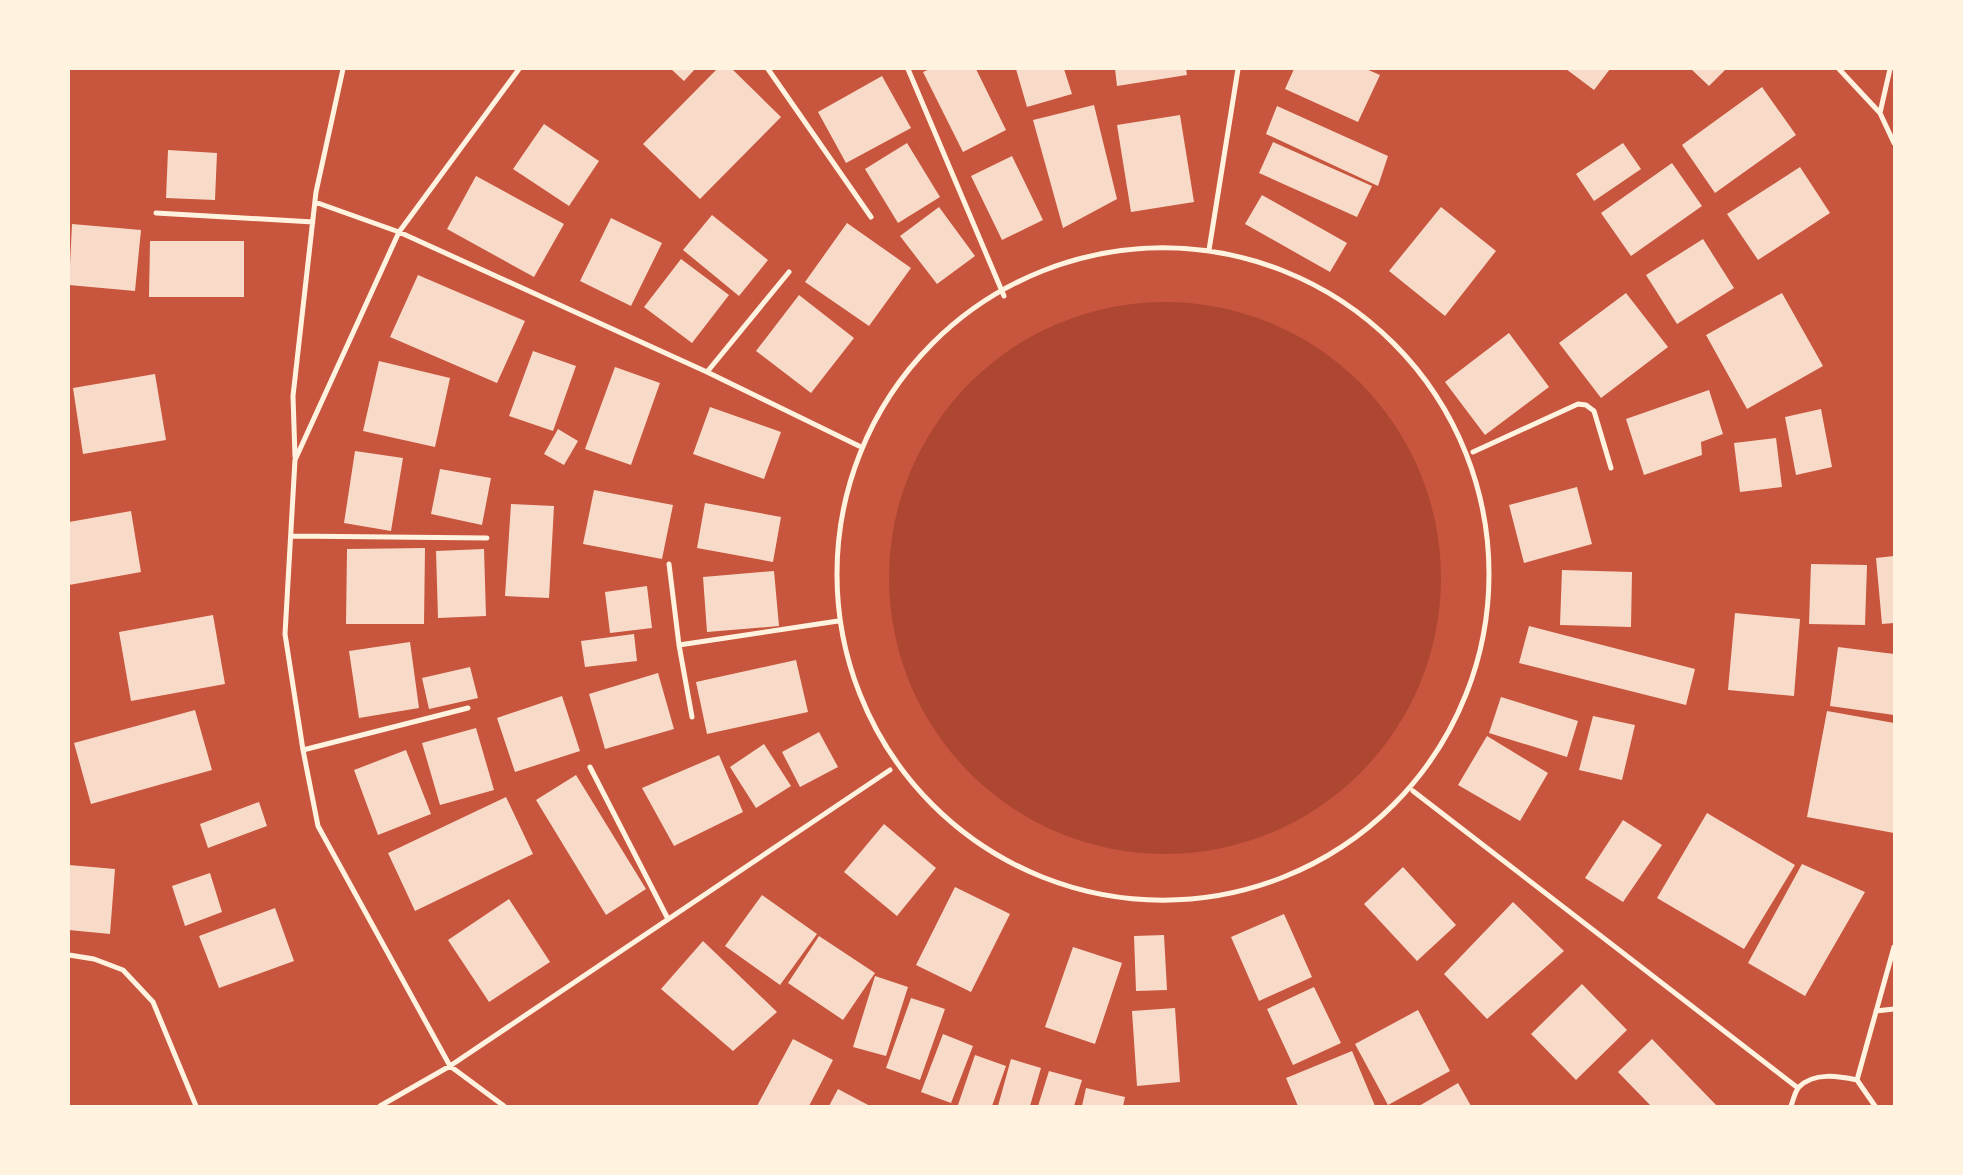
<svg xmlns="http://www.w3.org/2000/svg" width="1963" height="1175" font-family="'Fira Sans',sans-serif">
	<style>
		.green { fill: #ae4732 }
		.building { fill: #f7dbc8 }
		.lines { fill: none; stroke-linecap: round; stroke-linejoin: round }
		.minor { stroke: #fff3e0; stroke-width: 5 }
	</style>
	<rect width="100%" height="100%" fill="#c8553d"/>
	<path class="green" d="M889 578a276 276 0 1 1 552 0a276 276 0 1 1-552 0Z"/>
	<path class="building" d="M671,69H695L684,81Z
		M717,69H732L781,117L700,199L643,144Z
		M930,69H976L1006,130L963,152L923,72Z
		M1016,69H1064L1072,94L1027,107Z
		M1115,69H1186L1187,75L1117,86Z
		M1294,69H1366L1380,75L1358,122L1285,89Z
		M1566,69H1610L1594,90Z
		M1691,69H1726L1709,86Z
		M882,76L911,128L846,163L818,112Z
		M1762,87L1796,135L1715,193L1682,145Z
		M1094,105L1117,199L1063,228L1033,120Z
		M1277,106L1388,156L1378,186L1266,134Z
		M1180,115L1194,202L1131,212L1117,125Z
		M544,124L599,161L569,206L513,169Z
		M1273,142L1372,186L1357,217L1259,173Z
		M907,143L940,197L898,223L865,169Z
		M1623,143L1641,169L1594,201L1576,174Z
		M168,150L217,153L215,200L166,198Z
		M1012,156L1043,220L1002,240L971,176Z
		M1672,163L1702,206L1631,256L1601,213Z
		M1800,167L1830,213L1758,260L1727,214Z
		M476,176L564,224L534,277L447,229Z
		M1262,195L1347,243L1330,272L1245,224Z
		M939,207L975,256L937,284L900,236Z
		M1441,207L1496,251L1445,316L1389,271Z
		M712,215L768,260L739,296L683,250Z
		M611,218L662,243L631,306L580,281Z
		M847,223L911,268L869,326L805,282Z
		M72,224L141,230L135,291L69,285Z
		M1703,239L1734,288L1677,324L1646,275Z
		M150,241H244V297H149Z
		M681,259L729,295L692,343L644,307Z
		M418,275L525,321L497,383L390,337Z
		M1626,293L1668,347L1601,398L1559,343Z
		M1782,293L1823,366L1747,409L1706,335Z
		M799,295L854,338L811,393L756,351Z
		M1509,333L1549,387L1485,435L1445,382Z
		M533,351L576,366L553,431L509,416Z
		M379,361L450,378L435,447L363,431Z
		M615,367L660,383L631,465L585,449Z
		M155,374L166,440L83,454L73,388Z
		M1709,390L1723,434L1701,442L1702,455L1644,475L1626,419Z
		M710,407L781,432L764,479L693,454Z
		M1821,409L1832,467L1796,475L1785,417Z
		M558,429L578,441L564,465L544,454Z
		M1776,438L1782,487L1740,492L1734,443Z
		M355,451L403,458L391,531L344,523Z
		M440,469L491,478L482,525L431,514Z
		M1577,487L1592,544L1524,563L1509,505Z
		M594,490L673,505L662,559L583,544Z
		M705,503L781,517L773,562L697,548Z
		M511,504L554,506L549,598L505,596Z
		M131,511L141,572L69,585V522Z
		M425,548L424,624H346L347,549Z
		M484,549L486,616L438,618L436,551Z
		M1894,556V623L1882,624L1876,558Z
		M1811,564L1867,565L1865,625L1809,624Z
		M1562,570L1632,572L1631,627L1560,625Z
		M774,571L779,626L707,632L703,577Z
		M647,586L652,628L610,633L605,592Z
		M1735,613L1800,619L1794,696L1728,690Z
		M213,615L225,684L131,701L119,632Z
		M1529,626L1695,669L1686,705L1519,663Z
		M634,634L637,661L585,667L581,641Z
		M410,642L419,708L359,718L349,651Z
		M1838,647L1894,654V715L1830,706Z
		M796,660L808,712L707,734L696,682Z
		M470,667L478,698L429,709L422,678Z
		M658,673L674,729L605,749L589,694Z
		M562,696L580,751L515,772L497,718Z
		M1501,697L1578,721L1567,757L1489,733Z
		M195,710L212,770L91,804L74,743Z
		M1827,711L1894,723V833L1807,817Z
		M1593,716L1635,725L1622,780L1579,770Z
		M476,728L494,790L440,805L422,743Z
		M819,732L838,767L800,787L782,752Z
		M1487,736L1548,773L1520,821L1458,785Z
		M764,744L791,786L756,808L730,767Z
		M406,750L431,814L378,835L354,770Z
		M719,755L743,812L674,846L642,788Z
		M576,775L646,889L606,915L536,800Z
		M506,797L533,854L415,911L388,853Z
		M259,802L267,826L208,848L200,824Z
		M1707,813L1795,865L1744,949L1657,898Z
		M1623,820L1662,845L1623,902L1585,878Z
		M884,824L936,868L897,916L844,872Z
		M1802,864L1865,892L1805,996L1748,963Z
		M69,865L115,869L110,934L69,930Z
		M1403,867L1456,925L1417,961L1364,904Z
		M210,873L222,912L185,926L172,886Z
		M955,887L1010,914L971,992L916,965Z
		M762,895L817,934L780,985L725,946Z
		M509,899L550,962L489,1002L448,940Z
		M1513,902L1564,951L1487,1019L1444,974Z
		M275,908L294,961L219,988L199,936Z
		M1284,914L1312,977L1259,1001L1231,937Z
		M1164,935L1167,990L1136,991L1134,936Z
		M819,936L875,973L843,1020L788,983Z
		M703,941L777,1012L733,1051L661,989Z
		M1073,947L1122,963L1095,1044L1045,1027Z
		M875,976L908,987L886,1056L853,1047Z
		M1582,984L1627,1030L1576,1080L1531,1034Z
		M1314,987L1341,1043L1293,1065L1267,1009Z
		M911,998L945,1009L920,1080L886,1068Z
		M1175,1008L1180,1082L1137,1086L1132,1011Z
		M1418,1010L1450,1071L1388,1105L1355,1044Z
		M943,1034L973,1046L951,1103L921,1092Z
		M793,1039L833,1060L809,1106H757Z
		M1652,1039L1717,1106H1651L1618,1072Z
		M1352,1051L1375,1106H1298L1286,1078Z
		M975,1055L1006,1066L992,1106L958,1105Z
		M1011,1059L1041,1068L1030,1106H998Z
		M1049,1071L1082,1080L1074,1106H1038Z
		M1458,1083L1471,1106H1419Z
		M1086,1088L1125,1097L1123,1106H1082Z
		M838,1089L870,1106H829Z"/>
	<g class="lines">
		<path class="minor" d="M768,69L871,217
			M908,69L1004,296
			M1839,69L1880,113L1894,143
			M1880,113L1890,69
			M315,202L399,232L707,372L859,446
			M156,213L313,222
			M837 574a326 326 0 1 1 652 0a326 326 0 1 1-652 0Z
			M1209,250L1238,69
			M707,372L789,272
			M1473,452L1578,404L1586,405L1594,411L1611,468
			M295,457L293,396L316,192L343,69
			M291,536L487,538
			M669,564L679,645L692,717
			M679,645L838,621
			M303,750L468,708
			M590,767L668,919
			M1413,791L1798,1088
			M69,955L94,959L123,970L153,1002L196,1106
			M1876,1011L1894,1009
			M1857,1080L1894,947
			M380,1106L450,1066L890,770
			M504,1106L450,1066L318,826L303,750L285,634L295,460L399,232L519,69
			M1791,1106C1793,1101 1795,1091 1799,1087C1814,1072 1838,1076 1857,1080L1875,1106"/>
	</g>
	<rect width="1963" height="1175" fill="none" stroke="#fff3e0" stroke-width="140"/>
</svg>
